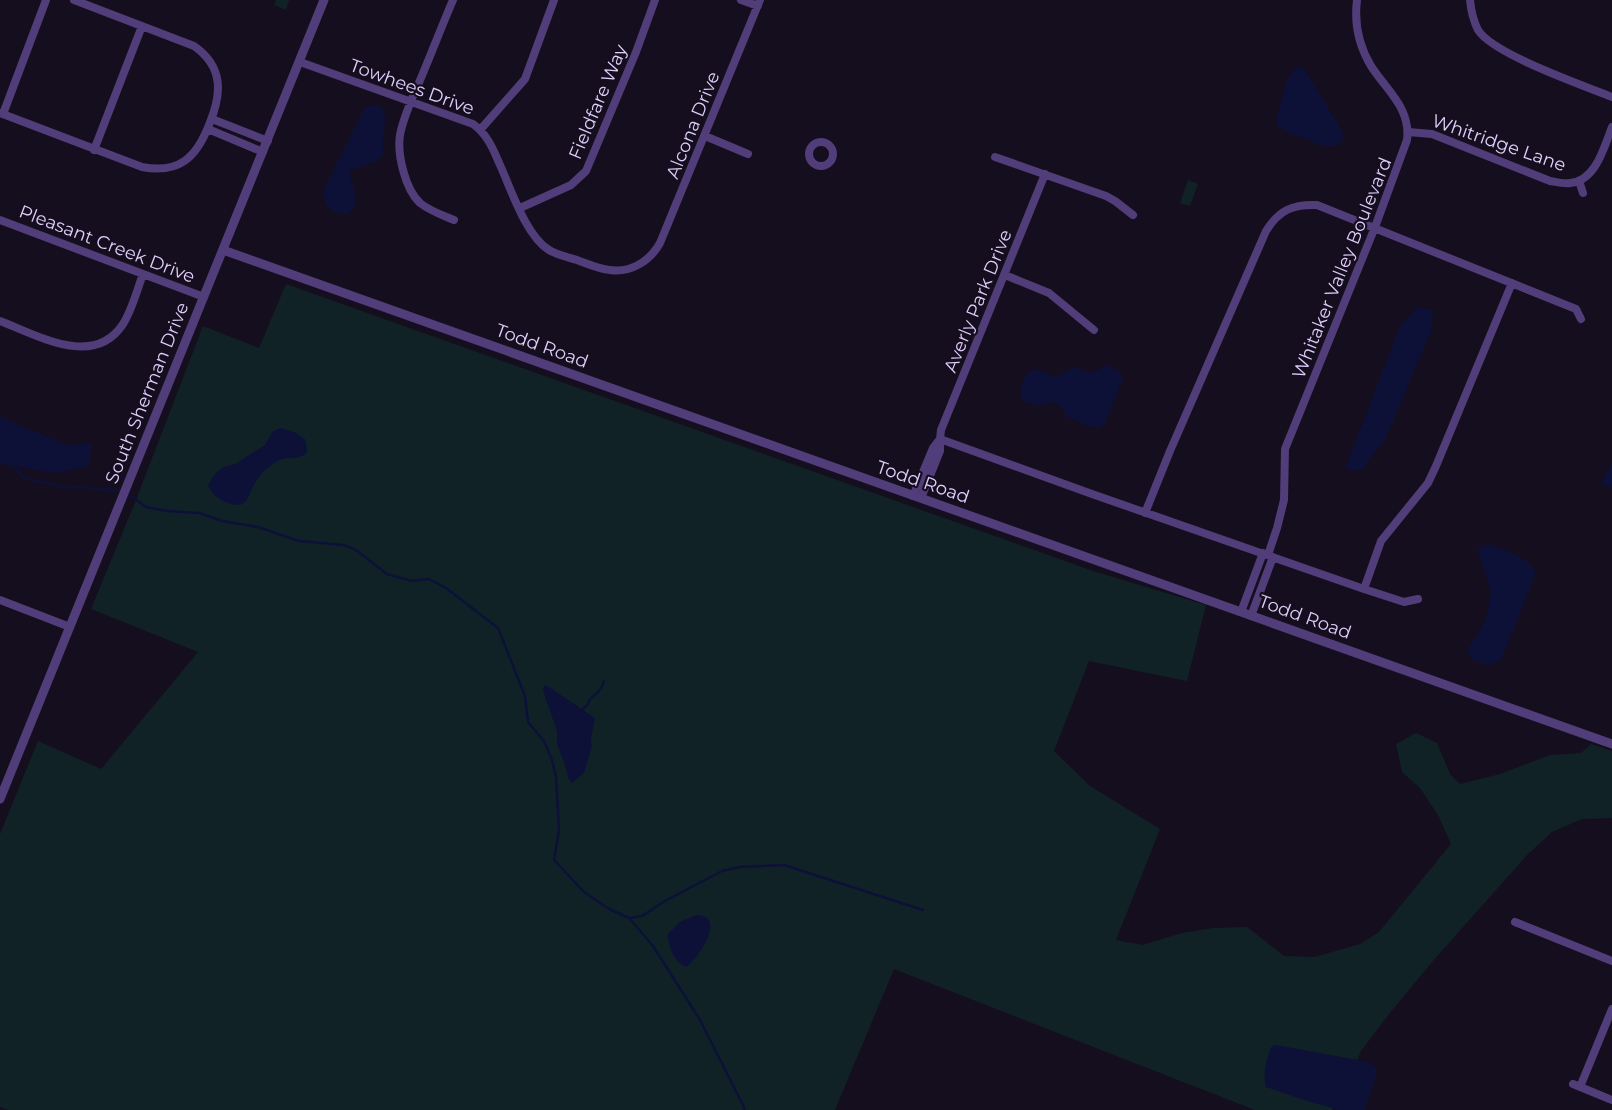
<svg xmlns="http://www.w3.org/2000/svg" width="1612" height="1110" font-family="Montserrat,sans-serif">
	<style>
		.green { fill: #112227 }
		.water { fill: #0d1138 }
		.lines { fill: none; stroke-linecap: round; stroke-linejoin: round }
		.stream { stroke: #0d1138; stroke-width: 2.5 }
		.minor { stroke: #503d79; stroke-width: 8 }
		.tertiary { stroke: #503d79; stroke-width: 9 }
		.labels { text-anchor: middle; dominant-baseline: central; stroke-width: 4.5; stroke-linejoin: round; paint-order: stroke }
		.street-label { font-size: 18px; fill: #e0cffb; stroke: #150e1e }
	</style>
	<rect width="100%" height="100%" fill="#150e1e"/>
	<path class="green" d="M276,0H289L286,10L274,5Z
		M1188,180L1198,184L1190,206L1180,203Z
		M286,284L1093,571L1206,605L1187,681L1089,661L1054,751L1090,786L1160,829L1116,940L1142,945L1182,933L1213,928L1247,927L1284,956L1315,957L1360,944L1379,932L1451,844L1438,815L1420,788L1402,772L1396,744L1416,733L1437,743L1450,774L1460,784L1500,774L1550,755L1581,753L1591,744L1612,751V818L1582,819L1552,832L1527,855L1432,962L1389,1014L1361,1051L1345,1088L1332,1110H1255L894,969L835,1110H8L0,1107V834L38,741L101,769L198,652L91,609L134,505L203,326L259,348Z"/>
	<path class="water" d="M1303,67L1344,134L1338,146H1324L1290,133L1279,127L1276,119L1288,78L1296,68Z
		M370,105C391,102 384,126 383,139C383,144 383,149 383,155L377,161L351,170C348,187 365,199 348,214C332,216 322,204 324,189L363,111Z
		M1417,307L1433,311L1431,331L1385,440L1360,471L1345,469L1399,328Z
		M1105,365L1119,371L1123,378L1105,423C1104,424 1101,427 1099,428C1092,429 1074,419 1067,417L1062,407L1051,402L1038,406L1021,401C1020,389 1022,377 1033,369C1041,368 1049,376 1057,377L1074,367C1090,374 1091,375 1105,365Z
		M0,417L67,445L92,443L89,466L55,473L0,464Z
		M281,428L294,432L305,439L307,449L306,454C296,461 289,456 280,460C276,461 273,464 270,466C262,472 255,481 251,491C246,504 243,508 228,503C219,500 212,494 208,486L213,476L223,467L235,464L265,445L273,431Z
		M1612,463V488L1601,483Z
		M1489,544C1506,551 1528,556 1536,573L1501,660L1488,665L1473,660L1467,650L1476,637L1486,618L1491,593L1477,549Z
		M546,685L595,718L591,738L592,746L584,773L572,783L569,780L565,765L557,744V731L543,691L544,686Z
		M697,915C727,916 699,958 686,967C674,962 668,946 668,934L681,921Z
		M1276,1045L1369,1062L1376,1067L1377,1073L1365,1110H1339L1304,1100L1266,1087C1262,1073 1267,1060 1271,1047Z"/>
	<g class="lines">
		<path class="stream" d="M12,466L25,478L59,486L116,490L131,496L146,507L167,511L199,513L222,521L258,527L299,541L344,545L356,550L387,574L412,581L429,579L446,588L498,628L525,696L528,722L544,741L552,760L556,777L559,830L554,860L584,892L609,909L629,918L642,916L665,901L722,871L740,867L784,865L923,910
			M583,709L588,704C589,697 594,697 598,692C601,689 603,685 604,681
			M629,918L653,946L700,1020L744,1107V1110"/>
		<path class="minor" d="M453,0C441,28 430,57 418,85C411,101 403,118 400,135C397,154 405,189 420,203C430,211 442,215 454,220
			M741,0L758,6
			M1470,0C1471,11 1473,20 1478,30C1493,54 1582,85 1612,97
			M300,62L473,124C488,135 493,149 500,165C511,189 526,236 549,250C557,255 568,257 577,260C588,264 598,269 610,270C631,273 650,261 660,243L760,0
			M0,113L142,167C179,174 196,158 209,125C222,94 224,67 194,46L74,0
			M3,114L46,0
			M212,119L268,141
			M208,129L263,152
			M480,130L525,79L554,0
			M1408,132L1432,134L1550,181C1556,182 1564,184 1570,183C1596,181 1604,147 1612,127
			M705,136L748,154
			M809 154a12 12 0 1 1 24 0a12 12 0 1 1-24 0Z
			M94,150L142,26
			M995,157L1106,196L1115,201L1133,215
			M1045,174L941,430L940,439L1092,494L1364,589
			M1579,181L1583,193
			M520,208L571,185L586,171L636,52L655,0
			M0,220L204,297
			M1005,275L1049,293L1094,330
			M0,321C37,335 94,369 123,324C132,310 137,290 143,274
			M913,496L933,448L940,439V451L921,498
			M1145,513L1170,451L1266,231C1279,210 1293,204 1317,205L1576,309L1581,319
			M1268,555L1277,528L1284,500L1285,449L1375,227L1407,140C1411,108 1387,91 1371,66C1359,46 1354,24 1357,0
			M1418,599L1404,602L1364,589L1381,541L1428,483L1436,466L1512,283
			M0,600L70,627
			M1241,612L1263,553
			M1251,616L1273,557
			M1515,922L1612,961
			M1573,1084L1612,1100
			M1580,1087L1612,1009"/>
		<path class="tertiary" d="M223,250L1612,744
			M0,799L324,0"/>
	</g>
	<g class="labels">
		<g class="street-label">
			<text transform="translate(412 87) rotate(20)">Towhees Drive</text>
			<text transform="translate(598 102) rotate(-67)">Fieldfare Way</text>
			<text transform="translate(693 125) rotate(-68)">Alcona Drive</text>
			<text transform="translate(1499 143) rotate(19)">Whitridge Lane</text>
			<text transform="translate(107 244) rotate(21)">Pleasant Creek Drive</text>
			<text transform="translate(1342 268) rotate(-68)">Whitaker Valley Boulevard</text>
			<text transform="translate(978 301) rotate(-68)">Averly Park Drive</text>
			<text transform="translate(542 346) rotate(20)">Todd Road</text>
			<text transform="translate(147 393) rotate(-68)">South Sherman Drive</text>
			<text transform="translate(923 482) rotate(19)">Todd Road</text>
			<text transform="translate(1305 617) rotate(20)">Todd Road</text>
		</g>
	</g>
</svg>
